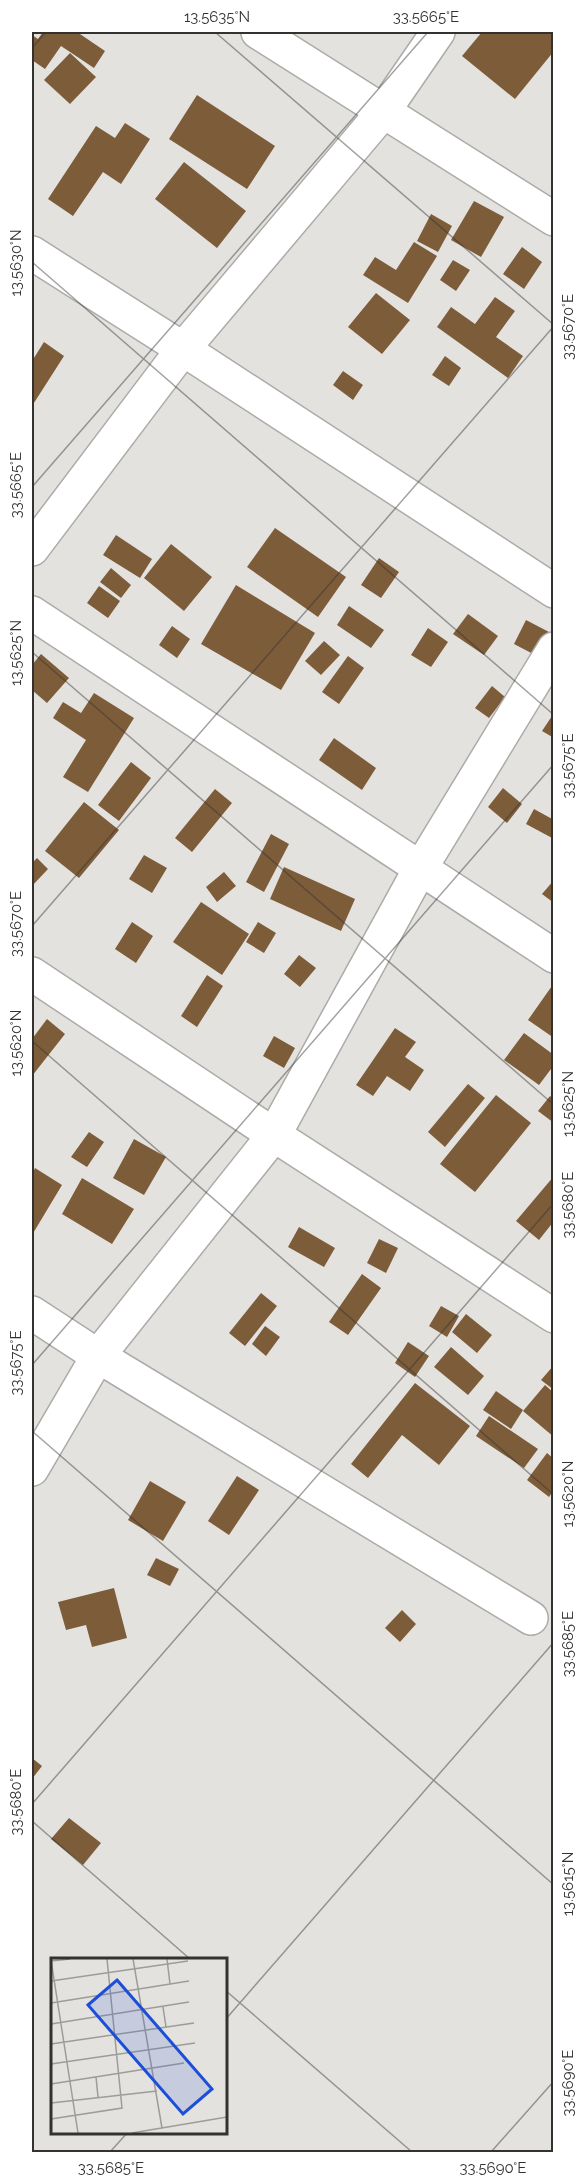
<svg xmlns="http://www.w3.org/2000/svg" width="585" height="2184" font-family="Raleway,sans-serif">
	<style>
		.building { fill: #7d5c39 }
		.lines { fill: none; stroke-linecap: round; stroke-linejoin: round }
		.minor-casing { stroke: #adaba9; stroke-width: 36 }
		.minor { stroke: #fff; stroke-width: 33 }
		.ticks { fill: none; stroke: #333231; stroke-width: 1.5; stroke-opacity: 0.45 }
		.inset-road { fill: none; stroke: #9d9c99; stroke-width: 1.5 }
		.view { fill: #1d4ed8; fill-opacity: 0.15; stroke: #1d4ed8; stroke-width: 3 }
		.inset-edge { fill: none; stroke: #333231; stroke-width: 3 }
		.neatline { fill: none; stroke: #333231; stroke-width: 2 }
		.ticks-label { font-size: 15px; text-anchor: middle; fill: #333231 }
	</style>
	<rect width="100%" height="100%" fill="#e4e2df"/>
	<path class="building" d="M43,32H77L105,51L94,68L61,46L45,69L32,60V35L38,39Z
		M482,32H554V51L515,99L462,56Z
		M70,53L96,77L70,104L44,80Z
		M197,95L275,146L247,189L169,139Z
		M125,123L150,139L121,184L103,172L73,216L48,199L96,126L115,138Z
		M184,162L246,211L217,248L155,199Z
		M474,201L504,217L481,257L451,240Z
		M431,214L452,226L438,252L417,241Z
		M414,242L437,256L408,303L363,275L375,257L396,270Z
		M522,247L542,262L524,289L503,274Z
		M453,260L470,270L456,291L440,280Z
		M376,293L410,320L382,354L348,327Z
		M495,297L515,311L496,337L523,356L508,378L437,327L451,307L475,324Z
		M44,342L64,356L32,406V361Z
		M445,356L461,368L449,386L432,375Z
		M343,371L363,385L353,400L333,385Z
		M275,528L346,577L318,617L247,567Z
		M116,535L152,559L140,578L103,555Z
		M171,544L212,577L184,611L144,578Z
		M379,558L399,572L381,598L361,585Z
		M111,568L131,585L121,598L100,582Z
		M236,585L315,633L281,690L201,644Z
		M99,586L120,601L108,618L87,603Z
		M349,606L384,630L371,648L337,625Z
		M468,614L498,636L484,655L453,634Z
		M526,620L549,632L537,656L514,644Z
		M172,626L190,639L177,658L159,645Z
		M428,628L448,642L431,667L411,655Z
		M324,641L340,655L321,675L305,661Z
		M41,654L69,678L47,703L32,690V665Z
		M348,656L364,668L339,704L322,692Z
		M492,686L505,697L489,718L475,708Z
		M94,693L134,718L88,792L63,777L86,740L53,718L63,702L81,713Z
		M554,713V738L542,731Z
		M334,738L376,768L362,790L319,760Z
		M131,762L151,778L119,821L98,805Z
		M503,788L522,804L507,823L488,807Z
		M215,789L232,803L192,852L175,838Z
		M84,802L119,830L79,878L45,851Z
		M534,809L554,820V839L526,824Z
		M271,834L289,844L264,892L246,882Z
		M144,855L167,868L152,893L129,879Z
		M37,858L48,869L32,886V863Z
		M284,867L355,899L341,931L270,899Z
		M224,872L236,886L217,902L206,887Z
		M554,880V903L542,894Z
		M201,902L249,934L222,975L173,942Z
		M132,922L153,936L136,963L115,949Z
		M258,922L276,933L264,953L246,942Z
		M299,955L316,968L300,987L284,974Z
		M207,975L223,986L197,1027L181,1016Z
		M554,983V1038L528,1020Z
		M47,1019L65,1034L32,1076V1039Z
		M395,1028L416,1042L405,1057L424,1070L410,1091L387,1076L373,1096L356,1085Z
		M524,1033L554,1055V1065L539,1085L504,1060Z
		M274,1036L295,1048L284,1068L263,1056Z
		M468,1084L485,1098L445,1147L428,1132Z
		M496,1095L531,1123L475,1192L440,1164Z
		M550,1096L554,1099V1123L538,1111Z
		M89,1132L104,1142L87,1167L71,1157Z
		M134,1139L166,1157L144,1195L113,1178Z
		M35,1168L62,1185L32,1235V1175Z
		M554,1176V1221L539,1240L516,1221Z
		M82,1178L134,1209L112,1244L62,1214Z
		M299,1227L335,1248L324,1267L288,1247Z
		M379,1239L398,1248L386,1273L367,1263Z
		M362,1274L381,1288L348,1335L329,1322Z
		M261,1293L277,1306L245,1346L229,1333Z
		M441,1306L459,1316L447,1337L429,1326Z
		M466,1314L492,1335L477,1353L452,1332Z
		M265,1326L280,1337L266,1356L252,1344Z
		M408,1342L429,1356L415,1377L395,1363Z
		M451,1347L484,1376L468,1395L434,1367Z
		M554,1365V1390L541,1380Z
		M415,1383L470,1426L439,1465L402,1435L368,1478L351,1464Z
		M545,1385L554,1393V1437L523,1411Z
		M496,1391L523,1410L511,1429L483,1410Z
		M489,1416L538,1449L524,1468L476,1436Z
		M547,1453L554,1459V1490L549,1497L527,1480Z
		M237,1476L259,1490L229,1535L208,1521Z
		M150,1481L186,1502L163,1541L128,1520Z
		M156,1558L179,1569L170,1586L147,1575Z
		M114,1588L127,1638L92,1647L86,1625L66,1630L58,1602Z
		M402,1610L416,1624L400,1642L385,1628Z
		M32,1758L42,1766L32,1779Z
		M69,1818L101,1843L83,1865L51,1839Z"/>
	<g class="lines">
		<g class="minor-casing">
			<path id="minor" d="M258,32L554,219
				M32,253L183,349L554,591
				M32,549L183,349L383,112L438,32
				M32,613L554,956
				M32,974L274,1135L554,1316
				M32,1313L98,1356L531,1618
				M32,1469L98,1356L274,1135L420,869L554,649"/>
		</g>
		<use href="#minor" class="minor"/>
	</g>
	<path class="ticks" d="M215,32L554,325M32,48L46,32M32,262L554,715M32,487L428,32M32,652L554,1105M32,926L554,326M32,1041L554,1495M32,1365L554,764M32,1431L554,1885M32,1804L554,1203M32,1821L190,1959M225,1990L412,2152M225,2020L554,1642M110,2152L128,2132M491,2152L554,2081"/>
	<g transform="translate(51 1958)">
		<rect width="176" height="176" fill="#e4e2df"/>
		<path class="inset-road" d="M82,1L111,170M116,1L119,26M0,2L27,175M0,3L19,1M0,23L137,3M0,45L138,23M112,49L115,69M0,66L138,44M0,86L143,65M0,106L144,85M45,119L47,139M0,126L133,105M0,145L106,133M0,161L71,150L56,1M81,175L176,159"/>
		<path class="view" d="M66,22L161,131L132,156L37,47Z"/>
		<rect width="176" height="176" class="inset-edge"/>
	</g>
	<rect width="585" height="2184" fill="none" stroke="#ffffff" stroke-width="66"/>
	<rect x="33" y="33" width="519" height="2118" class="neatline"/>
	<g class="ticks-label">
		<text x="217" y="22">13.5635°N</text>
		<text x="426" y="22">33.5665°E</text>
		<text transform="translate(16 263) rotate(-90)" y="5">13.5630°N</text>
		<text transform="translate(568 327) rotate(-90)" y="5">33.5670°E</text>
		<text transform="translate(16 485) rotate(-90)" y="5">33.5665°E</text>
		<text transform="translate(16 653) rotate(-90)" y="5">13.5625°N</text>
		<text transform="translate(568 766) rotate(-90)" y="5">33.5675°E</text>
		<text transform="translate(16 924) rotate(-90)" y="5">33.5670°E</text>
		<text transform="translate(16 1043) rotate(-90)" y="5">13.5620°N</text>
		<text transform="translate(568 1104) rotate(-90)" y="5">13.5625°N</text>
		<text transform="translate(568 1205) rotate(-90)" y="5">33.5680°E</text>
		<text transform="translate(16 1363) rotate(-90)" y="5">33.5675°E</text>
		<text transform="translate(568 1494) rotate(-90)" y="5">13.5620°N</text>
		<text transform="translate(568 1644) rotate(-90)" y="5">33.5685°E</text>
		<text transform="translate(16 1802) rotate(-90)" y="5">33.5680°E</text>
		<text transform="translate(568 1884) rotate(-90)" y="5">13.5615°N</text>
		<text transform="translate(568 2083) rotate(-90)" y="5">33.5690°E</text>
		<text x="111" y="2173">33.5685°E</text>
		<text x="493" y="2173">33.5690°E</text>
	</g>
</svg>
